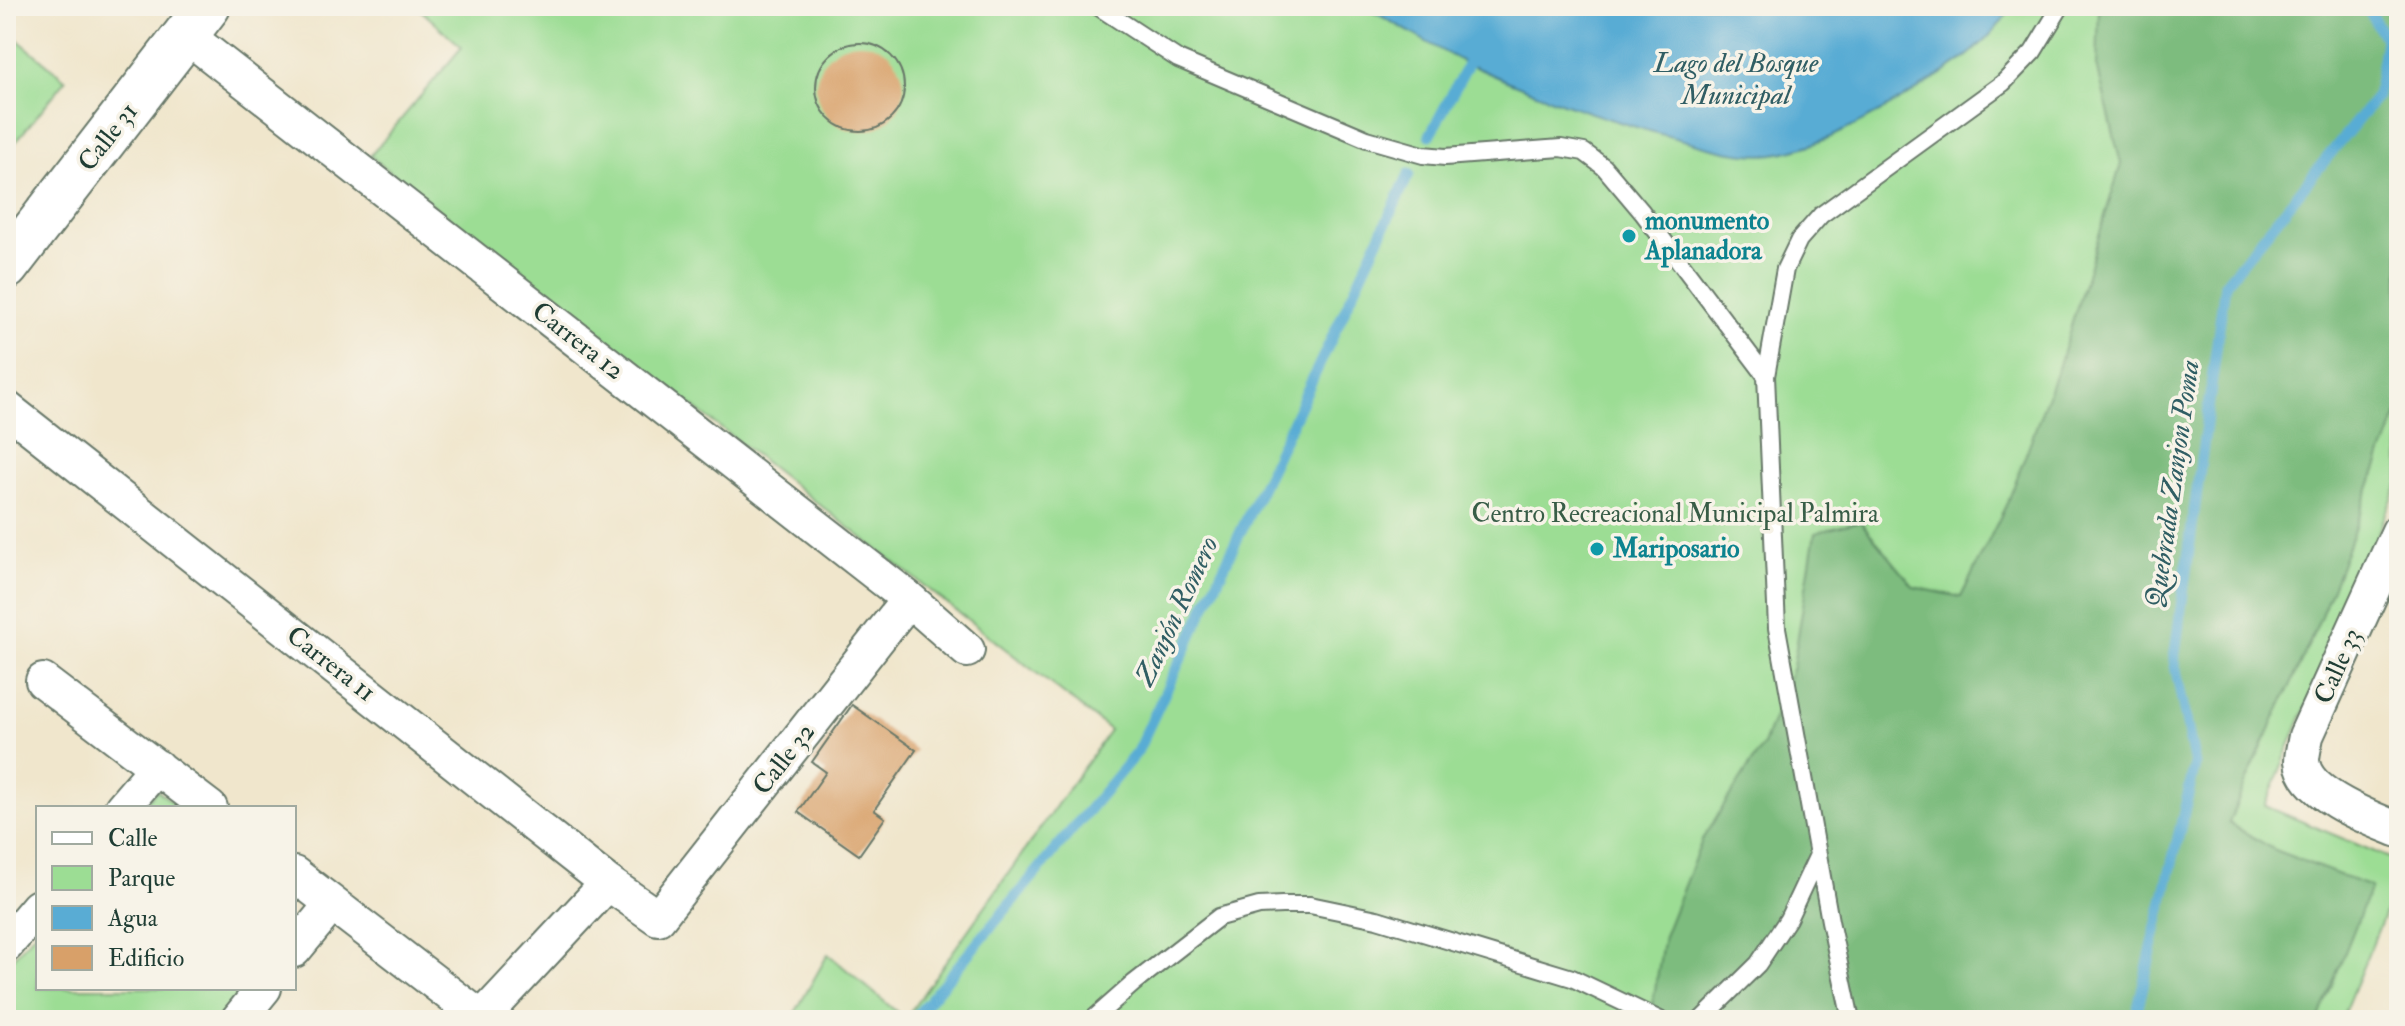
<svg xmlns="http://www.w3.org/2000/svg" width="2405" height="1026" font-family="'IM FELL Double Pica',serif">
	<style>
		.green { fill: #9cdd94; stroke: #5e8d64; stroke-width: 2 }
		.forest { fill: #7dbc7e; stroke: #4e7c59; stroke-width: 2 }
		.water { fill: #59acd4; stroke: #3c7484; stroke-width: 2 }
		.lines { fill: none; stroke-linecap: round; stroke-linejoin: round }
		.stream { stroke: #59acd4; stroke-width: 11 }
		.building { fill: #d8a069 }
		.lane-casing { stroke: #687869; stroke-width: 20 }
		.street-casing { stroke: #687869; stroke-width: 38 }
		.secondary-casing { stroke: #687869; stroke-width: 48 }
		.lane { stroke: #fff; stroke-width: 16 }
		.street { stroke: #fff; stroke-width: 34 }
		.secondary { stroke: #fff; stroke-width: 44 }
		.culture-dot { fill: #0f9aa8; stroke: #f7f3e8; stroke-width: 3 }
		.labels { text-anchor: middle; dominant-baseline: central; stroke-width: 7; stroke-linejoin: round; paint-order: stroke }
		.street-label { font-size: 26px; fill: #1f3d34; stroke: #f7f3e8 }
		.culture-label { font-size: 26px; font-weight: bold; fill: #0d838f; stroke: #f7f3e8; text-anchor: start }
		.park-label { font-size: 26px; fill: #385d47; stroke: #f7f3e8 }
		.water-label { font-size: 28px; font-style: italic; fill: #305e64; stroke: #f7f3e8 }
	</style>
	<rect width="100%" height="100%" fill="#f7f3e8"/>
	<filter id="ink" filterUnits="userSpaceOnUse"><feTurbulence type="fractalNoise" baseFrequency=".0125" numOctaves="2"/><feDisplacementMap in="SourceGraphic" scale="16" xChannelSelector="R" yChannelSelector="G"/><feConvolveMatrix kernelMatrix="1 2 1 2 8 2 1 2 1" color-interpolation-filters="sRGB"/></filter>
	<filter id="wash" filterUnits="userSpaceOnUse"><feTurbulence type="fractalNoise" baseFrequency=".006" numOctaves="4" result="noise"/><feDisplacementMap in="SourceGraphic" scale="32" xChannelSelector="R" yChannelSelector="G"/><feGaussianBlur stdDeviation="1.8" result="paint"/><feColorMatrix in="noise" values="0 0 0 0 0 0 0 0 0 0 0 0 0 0 0 0 0 1.4 0 .05"/><feComposite in="paint" operator="in"/></filter>
	<g filter="url(#wash)">
		<rect width="100%" height="100%" fill="#f0e6cc"/>
		<path class="green" d="M416,6H2399V482L2265,806L2399,862V879L2341,1020H791L828,954L905,1019L1110,730L370,156L462,47Z
			M6,30L66,80L6,154Z
			M157,790L180,808H141Z
			M38,929V988H245L219,1020H6V966Z"/>
		<path class="forest" d="M2099,6H2399V412C2372,476 2351,542 2325,606C2296,679 2258,749 2229,823L2277,851L2371,887L2318,1020H1650L1664,936L1703,838L1763,745L1793,666L1815,533L1860,521L1914,587L1961,597L2009,499L2058,368L2121,164L2097,66Z"/>
		<path class="water" d="M1361,6H2012C1987,49 1943,74 1902,99C1865,121 1818,148 1774,154C1743,158 1709,147 1679,139C1606,120 1537,96 1468,64C1431,47 1398,23 1361,6Z"/>
		<g class="lines">
			<path class="stream" d="M1430,135L1468,64L1478,53
				M913,1020L1137,752L1409,174
				M2135,1020L2195,765L2174,660L2225,284L2377,96L2386,40L2366,6"/>
		</g>
		<g id="blocks">
			<path class="building" d="M816 87a44 44 0 1 1 88 0a44 44 0 1 1-88 0Z
				M852,705L916,750L874,810L885,818L859,855L798,812L826,772L812,762Z"/>
		</g>
	</g>
	<g filter="url(#ink)">
		<use href="#blocks" fill-opacity="0" stroke="#687869" stroke-width="2"/>
		<g class="lines">
			<g class="lane-casing">
				<path id="lane" d="M1097,6L1178,59L1367,139L1423,155L1445,157L1561,148L1584,152L1604,167L1642,212L1766,376
					M1092,1020L1134,983L1219,917L1259,906L1282,905H1310L1377,919L1572,978L1660,1020
					M1701,1020L1758,964L1788,919L1818,855
					M1851,1020L1830,921L1777,628L1766,376L1785,269L1799,240L1821,215L2003,83L2033,52L2061,6"/>
			</g>
			<g class="street-casing">
				<path id="street" d="M187,36L909,599L967,650
					M6,408L608,883L658,918L909,599
					M2399,531L2306,736C2305,743 2302,753 2302,761C2305,795 2372,819 2399,830
					M43,681L210,808
					M122,808L157,767
					M294,874L481,1018
					M6,945L38,907
					M294,950L332,904
					M238,1020L264,988
					M480,1020L608,883"/>
			</g>
			<g class="secondary-casing">
				<path id="secondary" d="M6,267L208,6"/>
			</g>
			<use href="#lane" class="lane"/>
			<use href="#street" class="street"/>
			<use href="#secondary" class="secondary"/>
		</g>
	</g>
	<g class="culture-dot">
		<circle cx="1629" cy="236" r="8"/>
		<circle cx="1597" cy="549" r="8"/>
	</g>
	<g class="labels">
		<g class="street-label">
			<text transform="translate(108 137) rotate(-52)">Calle 31</text>
			<text transform="translate(578 341) rotate(38)">Carrera 12</text>
			<text transform="translate(331 664) rotate(38)">Carrera 11</text>
			<text transform="translate(2338 666) rotate(-66)">Calle 33</text>
			<text transform="translate(784 759) rotate(-52)">Calle 32</text>
		</g>
		<g class="culture-label">
			<text x="1645" y="221">monumento<tspan x="1645" dy="30">Aplanadora</tspan></text>
			<text x="1613" y="549">Mariposario</text>
		</g>
		<g class="park-label">
			<text x="1675" y="514">Centro Recreacional Municipal Palmira</text>
		</g>
		<g class="water-label">
			<text x="1736" y="63">Lago del Bosque<tspan x="1736" dy="32">Municipal</tspan></text>
			<text transform="translate(2173 484) rotate(-82)">Quebrada Zanjon Poma</text>
			<text transform="translate(1177 611) rotate(-65)">Zanjón Romero</text>
		</g>
	</g>
	<rect width="2405" height="1026" fill="none" stroke="#f7f3e8" stroke-width="32"/>
	<rect x="36" y="806" width="260" height="184" fill="#f7f3e8" stroke="#a1aaa0" stroke-width="2"/>
	<rect x="52" y="832" width="40" height="12" fill="#ffffff" stroke="#a1aaa0" stroke-width="2"/>
	<text x="108" y="846" font-size="24" fill="#1f3d34">Calle</text>
	<rect x="52" y="866" width="40" height="24" fill="#9cdd94" stroke="#a1aaa0" stroke-width="2"/>
	<text x="108" y="886" font-size="24" fill="#1f3d34">Parque</text>
	<rect x="52" y="906" width="40" height="24" fill="#59acd4" stroke="#a1aaa0" stroke-width="2"/>
	<text x="108" y="926" font-size="24" fill="#1f3d34">Agua</text>
	<rect x="52" y="946" width="40" height="24" fill="#d8a069" stroke="#a1aaa0" stroke-width="2"/>
	<text x="108" y="966" font-size="24" fill="#1f3d34">Edificio</text>
</svg>
